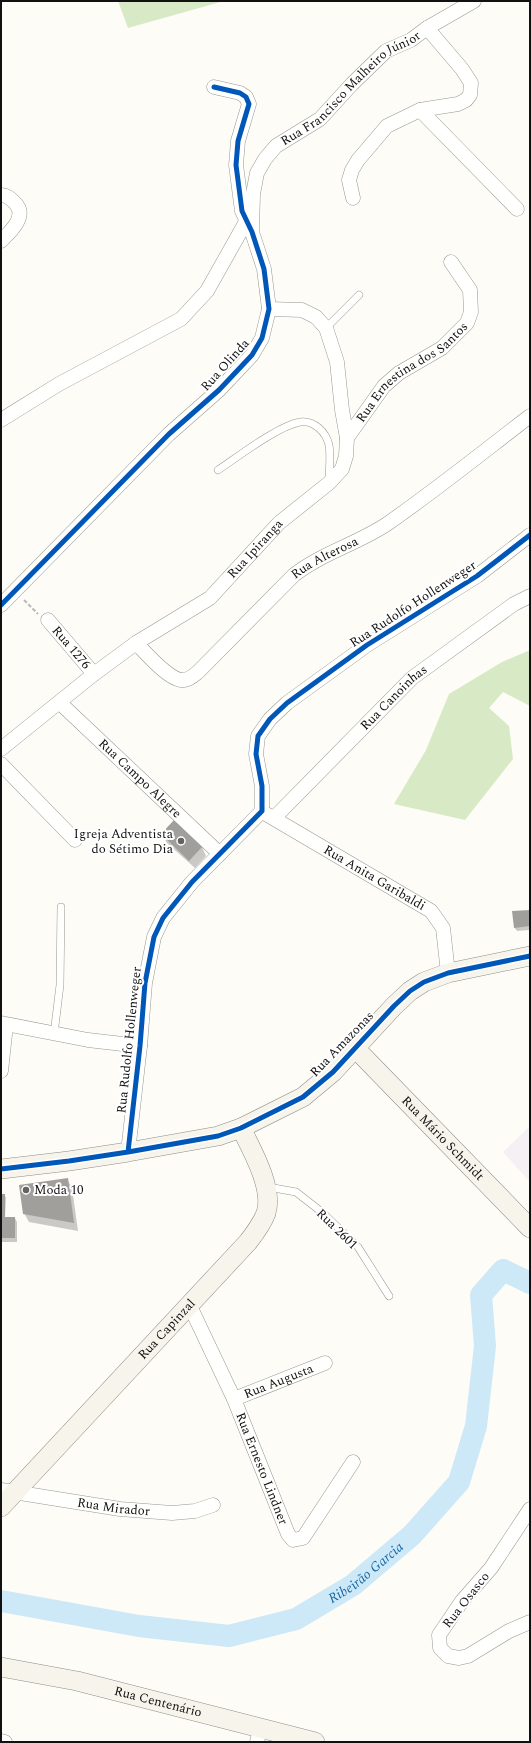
<svg xmlns="http://www.w3.org/2000/svg" width="531" height="1743" font-family="Spectral,serif">
	<style>
		.industrial { fill: #f5f0f3 }
		.forest { fill: #d8eac5 }
		.shadow { fill: #0003 }
		.lines { fill: none; stroke-linecap: round; stroke-linejoin: round }
		.river { stroke: #cde8f7; stroke-width: 22 }
		.building { fill: #a19f9c }
		.lane-casing { stroke: #979795; stroke-width: 8 }
		.street-casing { stroke: #979795; stroke-width: 15 }
		.secondary-casing { stroke: #8e8d8b; stroke-width: 20 }
		.path { stroke: #b9b9b8; stroke-width: 2; stroke-dasharray: 4 2; stroke-linecap: butt }
		.lane { stroke: #fffffe; stroke-width: 7 }
		.street { stroke: #fffffe; stroke-width: 14 }
		.secondary { stroke: #f6f4eb; stroke-width: 19 }
		.cycleway-casing { stroke: #fff; stroke-width: 8 }
		.cycleway { stroke: #0057b8; stroke-width: 5 }
		.poi-dot { fill: #646362; stroke: #fff; stroke-width: 1.5 }
		.labels { text-anchor: middle; dominant-baseline: central; stroke-width: 4; stroke-linejoin: round; paint-order: stroke }
		.street-label { font-size: 13px; fill: #111; stroke: #fff }
		.poi-label { font-size: 13px; fill: #111; stroke: #fff; text-anchor: end }
		.water-label { font-size: 14px; font-style: italic; fill: #1768a6; stroke: #fff }
	</style>
	<rect width="100%" height="100%" fill="#fdfcf7"/>
	<path class="industrial" d="M530,1126V1182L503,1152Z"/>
	<path class="forest" d="M118,1H224L128,28Z
		M530,650V706L503,692L489,708L509,726L513,759L465,820L394,804L426,750L449,694L502,662Z"/>
	<path class="shadow" d="M162,835L202,847L206,856L195,868L167,843Z
		M530,911V930L517,931L514,927Z
		M67,1179L72,1188L78,1231L29,1222L24,1213Z
		M1,1195L6,1197L5,1218H15L17,1222V1242H2L1,1240Z"/>
	<g class="lines">
		<path class="river" id="s1" d="M1,1601L139,1626L229,1636L296,1619L353,1585L412,1535L459,1482L476,1426L485,1346L481,1295L503,1270L530,1283"/>
	</g>
	<path class="building" d="M174,820L202,847L189,861L161,834Z
		M530,910V926L514,928L512,911Z
		M68,1178L74,1223L23,1214L19,1185Z
		M1,1194H5V1217H15V1238H1Z"/>
	<g class="lines">
		<g class="lane-casing">
			<path id="lane" d="M326,328L359,295
				M218,470C239,456 278,426 300,422C314,420 326,432 329,445C331,456 329,470 329,481
				M54,1034L60,985L61,907
				M268,1187L296,1192L323,1213L358,1247L389,1296"/>
		</g>
		<g class="street-casing">
			<g id="street">
				<path d="M427,28L474,1"/>
				<path d="M420,110L517,209"/>
				<path d="M1,195C8,196 10,198 15,203C28,216 10,232 1,241"/>
				<path id="s2" d="M252,229L253,194L257,173L265,159L276,146L320,119L352,84L386,51L411,40L427,28L462,69L471,83L470,95L466,100L458,104L420,110L387,126L358,160L352,170L349,180L353,198"/>
				<path d="M1,420L59,384L181,319L207,291L247,220"/>
				<path id="s3" d="M347,438L384,386L399,373L442,348L467,323L471,312L470,290L451,262"/>
				<path d="M1,605L169,434L219,390L252,355L262,338L269,309L264,269L252,232L242,211L236,165L238,141L249,104L246,97L240,93L214,87"/>
				<path id="s4" d="M48,620L94,674"/>
				<path id="s5" d="M136,643C146,653 167,678 181,680C188,681 193,676 198,672L294,575C322,553 357,544 387,524C436,490 483,452 530,416"/>
				<path id="s6" d="M60,703L220,854"/>
				<path id="s7" d="M1,749L94,674L136,643L210,598L279,523L329,483L342,469L346,456L347,438L342,410L337,362L326,328L316,317L302,310L269,309"/>
				<path d="M1,764L75,840"/>
				<path id="s8" d="M266,814L431,911L443,928L448,973"/>
				<path id="s9" d="M274,818L412,678L514,604L530,596"/>
				<path d="M1,1023L88,1040L140,1046"/>
				<path d="M1,1071L6,1025"/>
				<path d="M128,1152L140,1046L145,983L154,937L163,918L192,882L262,811V786L256,754L258,736L270,719L287,703L367,645L477,576L530,535"/>
				<path id="s10" d="M189,1304L234,1399L288,1534L293,1540L303,1538L353,1462"/>
				<path id="s11" d="M234,1399L325,1363"/>
				<path id="s12" d="M1,1490L120,1509L172,1513L195,1511L213,1505"/>
				<path d="M530,1509L491,1568L462,1601L439,1635L440,1648L448,1656L459,1658L468,1656L509,1631L530,1622"/>
				<path d="M1,1741L5,1742"/>
				<path d="M257,1742L260,1729"/>
			</g>
		</g>
		<g class="secondary-casing">
			<g id="secondary">
				<path id="s13" d="M355,1048L530,1228"/>
				<path d="M1,1169L69,1161L128,1152L218,1136L241,1128L303,1097L333,1072L394,1006L410,991L424,982L448,973L530,956"/>
				<path id="s14" d="M1,1507L248,1242C255,1233 262,1224 266,1213C274,1189 252,1150 241,1128"/>
				<path id="s15" d="M1,1667L77,1681L315,1742"/>
			</g>
		</g>
		<path class="path" d="M24,600L38,614"/>
		<use href="#lane" class="lane"/>
		<use href="#street" class="street"/>
		<use href="#secondary" class="secondary"/>
		<g class="cycleway-casing">
			<path id="cycleway" d="M1,605L169,434L219,390L252,355L262,338L269,309L264,269L252,232L242,211L236,165L238,141L249,104L246,97L240,93L214,87
				M128,1152L140,1046L145,983L154,937L163,918L192,882L262,811V786L256,754L258,736L270,719L287,703L367,645L477,576L530,535
				M1,1169L69,1161L128,1152L218,1136L241,1128L303,1097L333,1072L394,1006L410,991L424,982L448,973L530,956"/>
		</g>
		<use href="#cycleway" class="cycleway"/>
	</g>
	<g class="poi-dot">
		<circle cx="181" cy="841" r="4"/>
		<circle cx="26" cy="1190" r="4"/>
	</g>
	<g class="labels">
		<g class="street-label">
			<text stroke="none"><textPath href="#s2" startOffset="185">Rua Francisco Malheiro Júnior</textPath></text>
			<text transform="translate(225 365) rotate(-48)">Rua Olinda</text>
			<text stroke="none"><textPath href="#s3" startOffset="94">Rua Ernestina dos Santos</textPath></text>
			<text stroke="none"><textPath href="#s7" startOffset="325">Rua Ipiranga</textPath></text>
			<text stroke="none"><textPath href="#s5" startOffset="250">Rua Alterosa</textPath></text>
			<text transform="translate(413 604) rotate(-33)">Rua Rudolfo Hollenweger</text>
			<text stroke="none"><textPath href="#s4" startOffset="36">Rua 1276</textPath></text>
			<text stroke="none"><textPath href="#s9" startOffset="170">Rua Canoinhas</textPath></text>
			<text stroke="none"><textPath href="#s6" startOffset="110">Rua Campo Alegre</textPath></text>
			<text stroke="none"><textPath href="#s8" startOffset="126">Rua Anita Garibaldi</textPath></text>
			<text transform="translate(129 1040) rotate(-84)">Rua Rudolfo Hollenweger</text>
			<text transform="translate(342 1044) rotate(-46)">Rua Amazonas</text>
			<text stroke="none"><textPath href="#s13" startOffset="126">Rua Mário Schmidt</textPath></text>
			<text transform="translate(337 1229) rotate(44)">Rua 2601</text>
			<text stroke="none"><textPath href="#s14" startOffset="243">Rua Capinzal</textPath></text>
			<text stroke="none"><textPath href="#s11" startOffset="48">Rua Augusta</textPath></text>
			<text stroke="none"><textPath href="#s10" startOffset="180">Rua Ernesto Lindner</textPath></text>
			<text stroke="none"><textPath href="#s12" startOffset="114">Rua Mirador</textPath></text>
			<text transform="translate(466 1600) rotate(-52)">Rua Osasco</text>
			<text stroke="none"><textPath href="#s15" startOffset="161">Rua Centenário</textPath></text>
		</g>
		<g class="poi-label">
			<text x="173" y="834">Igreja Adventista<tspan x="173" dy="15">do Sétimo Dia</tspan></text>
			<text x="34" y="1190" text-anchor="start">Moda 10</text>
		</g>
		<g class="water-label">
			<text stroke="none"><textPath href="#s1" startOffset="384">Ribeirão Garcia</textPath></text>
		</g>
	</g>
	<rect width="531" height="1743" fill="none" stroke="#111111" stroke-width="4"/>
</svg>
